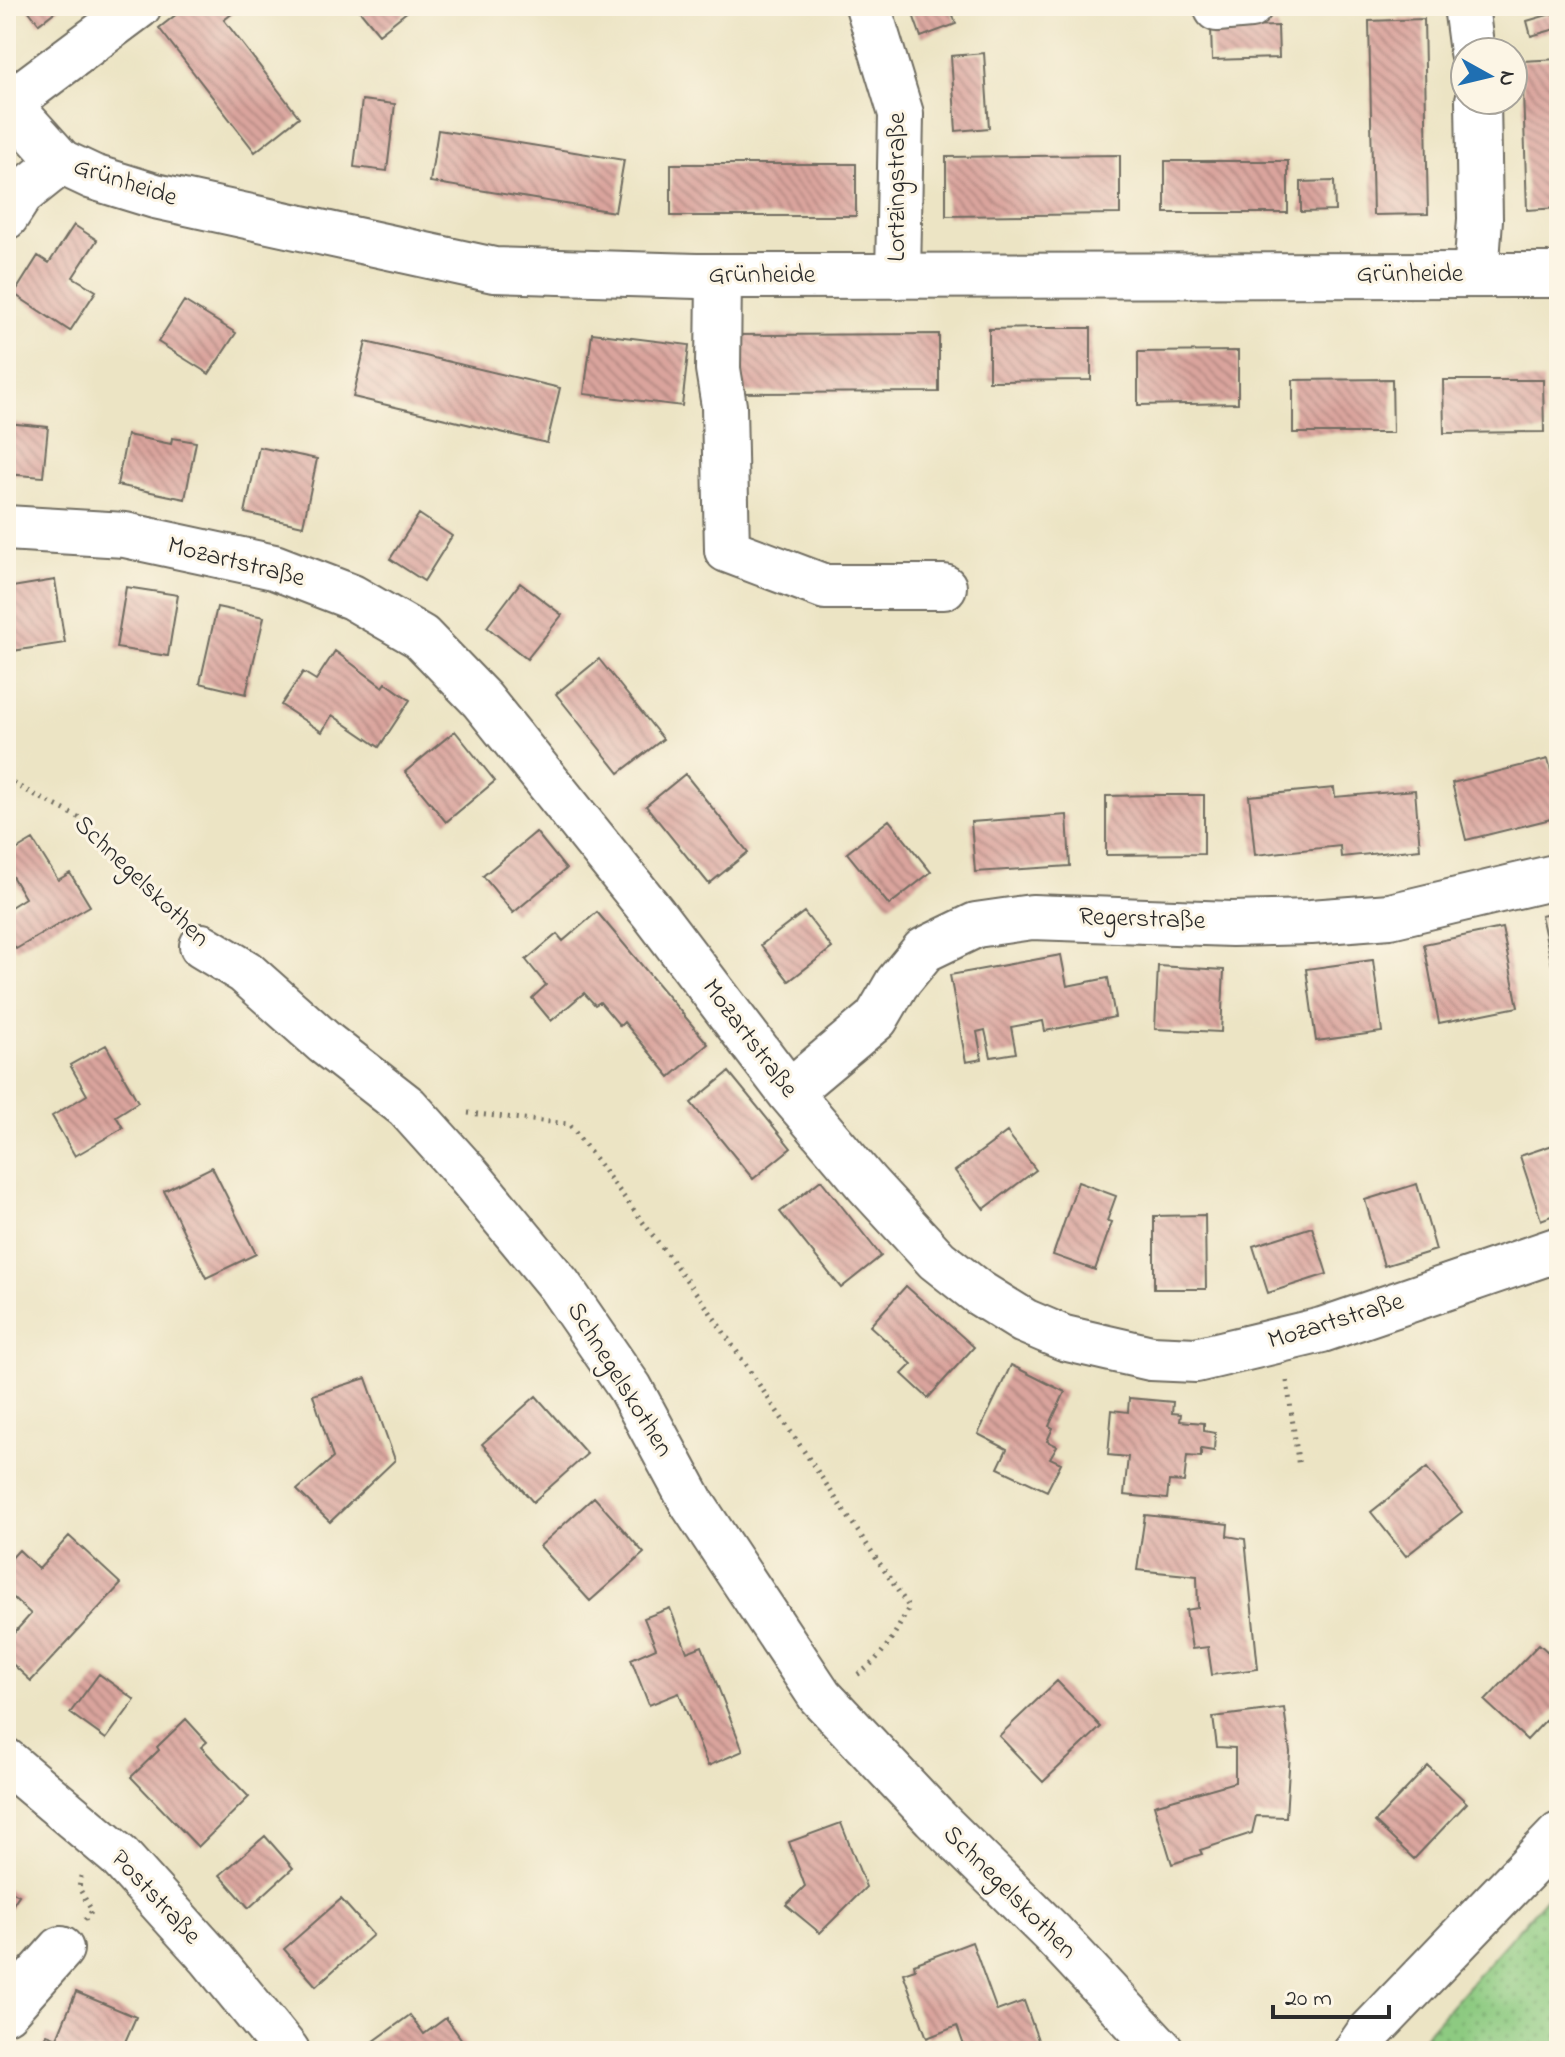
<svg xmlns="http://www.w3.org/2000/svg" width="1565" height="2057" font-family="'Indie Flower',sans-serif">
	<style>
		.green { fill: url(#green-dots); stroke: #5c7a56; stroke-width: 2 }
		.building { fill: url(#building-back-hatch) }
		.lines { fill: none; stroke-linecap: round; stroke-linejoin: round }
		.minor-casing { stroke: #6f6c61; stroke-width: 48 }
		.path { stroke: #6f6c61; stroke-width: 5; stroke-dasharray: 2 6; stroke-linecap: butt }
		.minor { stroke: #fff; stroke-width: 44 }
		.labels { text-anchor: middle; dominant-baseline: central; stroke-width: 6; stroke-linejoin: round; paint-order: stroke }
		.street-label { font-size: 26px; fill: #2b2b2b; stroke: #fcf5e5 }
	</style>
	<defs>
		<pattern id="green-dots" width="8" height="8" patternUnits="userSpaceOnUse" patternTransform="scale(2)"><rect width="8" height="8" fill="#8dca81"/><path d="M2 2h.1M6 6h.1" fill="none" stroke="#73a46a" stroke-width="1.8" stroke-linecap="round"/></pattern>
		<pattern id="building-back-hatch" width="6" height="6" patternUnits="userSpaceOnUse" patternTransform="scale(2)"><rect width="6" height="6" fill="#daa49d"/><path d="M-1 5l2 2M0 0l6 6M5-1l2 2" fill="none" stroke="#b18680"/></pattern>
	</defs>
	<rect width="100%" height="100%" fill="#fcf5e5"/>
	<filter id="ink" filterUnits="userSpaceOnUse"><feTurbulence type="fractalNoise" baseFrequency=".0125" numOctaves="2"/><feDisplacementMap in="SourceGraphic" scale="16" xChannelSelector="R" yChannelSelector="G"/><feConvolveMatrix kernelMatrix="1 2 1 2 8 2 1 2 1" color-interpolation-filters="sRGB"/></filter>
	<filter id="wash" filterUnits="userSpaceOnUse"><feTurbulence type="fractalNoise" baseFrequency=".006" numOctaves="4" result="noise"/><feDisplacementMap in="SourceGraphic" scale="32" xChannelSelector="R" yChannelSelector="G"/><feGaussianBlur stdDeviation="1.8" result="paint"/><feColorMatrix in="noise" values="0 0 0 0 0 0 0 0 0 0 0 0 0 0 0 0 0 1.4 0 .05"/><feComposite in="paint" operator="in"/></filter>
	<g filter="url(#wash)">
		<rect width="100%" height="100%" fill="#ece4c4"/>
		<path class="green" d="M1559,1883V2051H1411Z"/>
		<g id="blocks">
			<path class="building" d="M25,6H62L39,24Z
				M187,6H242L224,20L299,117L255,152L159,28Z
				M356,6H414L379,34Z
				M910,6H967L952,12L956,24L921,37Z
				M1558,12L1559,28L1531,36L1527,21Z
				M1424,19L1428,214L1373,215L1369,21Z
				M1278,26L1279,58L1212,60L1211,28Z
				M984,53L989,128L956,131L951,56Z
				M1559,59V208L1527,210L1522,61Z
				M362,100L395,104L387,171L354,167Z
				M438,130L624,160L615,212L430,182Z
				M1120,155V214L946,216V157Z
				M1165,161H1288V213H1165Z
				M671,164H856V216H671Z
				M1334,181L1335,211L1301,212V182Z
				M74,225L97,240L73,277L96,291L70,331L14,294L38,256L49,263Z
				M184,301L236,333L209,374L158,342Z
				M1039,328H1091V380L989,381V329Z
				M592,333L689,345L682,406L584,394Z
				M939,334V392L737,393V335Z
				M366,342L560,388L547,443L353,397Z
				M1238,351V403L1138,405V352Z
				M1392,379L1393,433H1293V380Z
				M1443,380H1543L1544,432L1444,433Z
				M6,423L48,427L43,477L6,474Z
				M127,435L171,444L172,438L196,442L185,499L117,485Z
				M259,447L317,459L303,526L245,513Z
				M419,514L452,536L424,581L390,559Z
				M55,580L65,643L6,652V588Z
				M520,583L562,615L527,659L487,627Z
				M126,587L178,595L168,656L116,648Z
				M217,607L264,617L246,694L200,683Z
				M335,651L383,687L386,683L410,700L379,747L332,715L322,732L281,705L303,672L316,680Z
				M599,659L663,739L619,773L556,694Z
				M455,731L495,781L446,822L405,772Z
				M1548,759L1559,801V817L1466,840L1452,783Z
				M685,774L748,852L709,884L646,806Z
				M1334,788L1335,797L1415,790L1420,849L1341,857L1340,846L1255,855L1249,796Z
				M1155,795H1204V854L1106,855V796Z
				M1067,815L1070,866L975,872L971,822Z
				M889,820L931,872L889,905L847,853Z
				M536,832L566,869L513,913L483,876Z
				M33,840L58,880L70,873L90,906L16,949L6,933V910L25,898L6,866V856Z
				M1559,911V983L1556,984L1541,915Z
				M597,912L708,1044L670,1077L624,1022L620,1026L600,1002L595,1005L584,993L551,1021L532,998L546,985L526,960L557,934L563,941Z
				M804,912L832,948L789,981L761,945Z
				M1502,928L1518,1007L1439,1023L1424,944Z
				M1061,955L1067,986L1108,978L1115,1017L1045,1031L1043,1021L1011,1027L1016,1053L991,1057L985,1030L977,1032L982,1059L966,1062L950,975Z
				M1373,960L1382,1032L1316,1041L1306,969Z
				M1158,966L1224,970L1221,1032L1155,1029Z
				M106,1045L138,1102L116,1116L123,1128L75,1156L52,1116L87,1095L70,1065Z
				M729,1072L791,1148L753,1179L691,1103Z
				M1007,1132L1036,1170L984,1209L955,1171Z
				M1559,1143V1213L1541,1220L1520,1156Z
				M212,1167L256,1254L206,1278L164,1191Z
				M821,1180L881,1256L841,1288L780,1212Z
				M1078,1182L1116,1196L1107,1221L1112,1222L1095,1270L1053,1255Z
				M1417,1184L1436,1250L1384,1266L1365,1200Z
				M1205,1215L1206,1289H1154V1216Z
				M1312,1227L1327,1274L1268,1293L1253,1246Z
				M906,1286L974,1347L928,1398L902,1374L912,1364L870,1326Z
				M1011,1365L1065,1392L1049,1426L1053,1428L1047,1441L1057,1446L1050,1458L1061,1463L1047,1491L998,1468L1007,1449L978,1434Z
				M366,1378L395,1460L330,1522L297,1490L333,1458L313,1395Z
				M536,1396L587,1454L533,1502L482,1444Z
				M1129,1398L1173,1402L1172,1413L1181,1414L1180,1421L1204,1423V1431L1215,1433L1214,1451L1201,1449V1457L1187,1456L1184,1482L1169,1481L1167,1499L1124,1495L1128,1457L1108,1455L1112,1410L1128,1412Z
				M1427,1468L1462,1512L1406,1556L1371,1512Z
				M594,1497L644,1553L590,1601L540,1546Z
				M1145,1515L1228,1524L1227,1536L1245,1539L1258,1669L1212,1675L1208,1647L1192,1649L1186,1610L1198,1608L1197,1576L1137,1570Z
				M69,1536L121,1584L31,1681L6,1658V1642L31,1614L6,1591V1564L19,1550L39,1569Z
				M670,1608L687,1652L702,1646L743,1751L708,1766L679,1693L649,1705L631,1659L656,1648L644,1618Z
				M1539,1644L1559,1662V1706L1527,1740L1485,1701Z
				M99,1674L135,1700L106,1739L70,1713Z
				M1057,1681L1101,1727L1043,1782L999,1736Z
				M1284,1708L1290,1752L1286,1817L1256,1816L1252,1833L1200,1850L1202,1854L1172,1864L1154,1805L1235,1782V1748L1217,1747L1213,1717Z
				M186,1719L207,1742L201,1747L249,1797L198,1847L131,1777L159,1750L157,1747Z
				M1428,1766L1467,1803L1414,1859L1375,1822Z
				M841,1823L866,1887L820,1933L786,1905L805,1886L789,1842Z
				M265,1836L293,1868L249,1908L220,1875Z
				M6,1888L19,1895L6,1915Z
				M341,1899L373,1935L316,1986L284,1949Z
				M972,1942L997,2011L1024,2001L1042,2051H966L957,2026L927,2038L903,1973L915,1969L914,1964Z
				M76,1992L136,2017L121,2051H41L47,2034L57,2038Z
				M410,2015L424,2034L446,2018L470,2051H369L366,2047Z"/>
		</g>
	</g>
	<g filter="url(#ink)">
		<use href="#blocks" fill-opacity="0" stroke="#6f6c61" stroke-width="2"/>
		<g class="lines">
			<g class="minor-casing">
				<path id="minor" d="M868,6L901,114L898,276
					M1466,6L1472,52
					M1217,9L1250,6
					M6,101L61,162L93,177L155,196L494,270L697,276L1559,275
					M8,104L139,6
					M6,217L21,194L61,162
					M1476,275L1480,219L1478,100
					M719,276L718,369L724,406L727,550L825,587H944
					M6,528L125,535L274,567L352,597L421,637L482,700L653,913L789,1092L867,1184L937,1260L979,1293L1024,1321L1064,1338L1107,1348L1151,1358L1196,1360L1322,1330L1559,1249
					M202,946L245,972L325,1043L407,1107L469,1176L559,1285L630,1388L692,1503L820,1696L934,1817L1052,1933L1162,2051
					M789,1092L876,1019L897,983L924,950L976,925L1032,917L1232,924L1311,922L1390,916L1559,876
					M6,1761L119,1856L211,1958L287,2051
					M6,2011L61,1949
					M1356,2051L1367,2035L1559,1835"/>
			</g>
			<path class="path" d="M6,780L84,820L174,916
				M468,1113L569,1124L706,1306L909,1607C896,1633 881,1661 855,1676
				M1287,1381L1299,1468
				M81,1876L79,1888L92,1911L85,1920"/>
			<use href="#minor" class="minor"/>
		</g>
	</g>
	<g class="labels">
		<g class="street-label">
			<text transform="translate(125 183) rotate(18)">Grünheide</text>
			<text transform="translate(898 187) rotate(-90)">Lortzingstraße</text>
			<text x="1410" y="275">Grünheide</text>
			<text x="762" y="276">Grünheide</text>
			<text transform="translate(236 563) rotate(14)">Mozartstraße</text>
			<text transform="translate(141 882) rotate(44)">Schnegelskothen</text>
			<text transform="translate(1142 920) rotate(2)">Regerstraße</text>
			<text transform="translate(749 1039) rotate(53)">Mozartstraße</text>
			<text transform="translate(1336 1322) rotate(-17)">Mozartstraße</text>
			<text transform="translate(619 1380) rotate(58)">Schnegelskothen</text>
			<text transform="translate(1009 1893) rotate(45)">Schnegelskothen</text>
			<text transform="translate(155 1898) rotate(47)">Poststraße</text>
		</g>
	</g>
	<rect width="1565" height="2057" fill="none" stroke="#fcf5e5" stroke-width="32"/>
	<g transform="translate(1489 76) rotate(98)"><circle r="38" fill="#fcf5e5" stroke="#a8a49b" stroke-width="2"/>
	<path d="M0-6L14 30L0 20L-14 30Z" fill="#1f6fb2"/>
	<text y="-12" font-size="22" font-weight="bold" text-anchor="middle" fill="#2b2b2b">N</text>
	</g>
	<path d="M1273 2005v12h116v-12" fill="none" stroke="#2b2b2b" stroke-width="4"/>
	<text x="1285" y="2005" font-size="24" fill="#2b2b2b" stroke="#fcf5e5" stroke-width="6" paint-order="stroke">20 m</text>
</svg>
